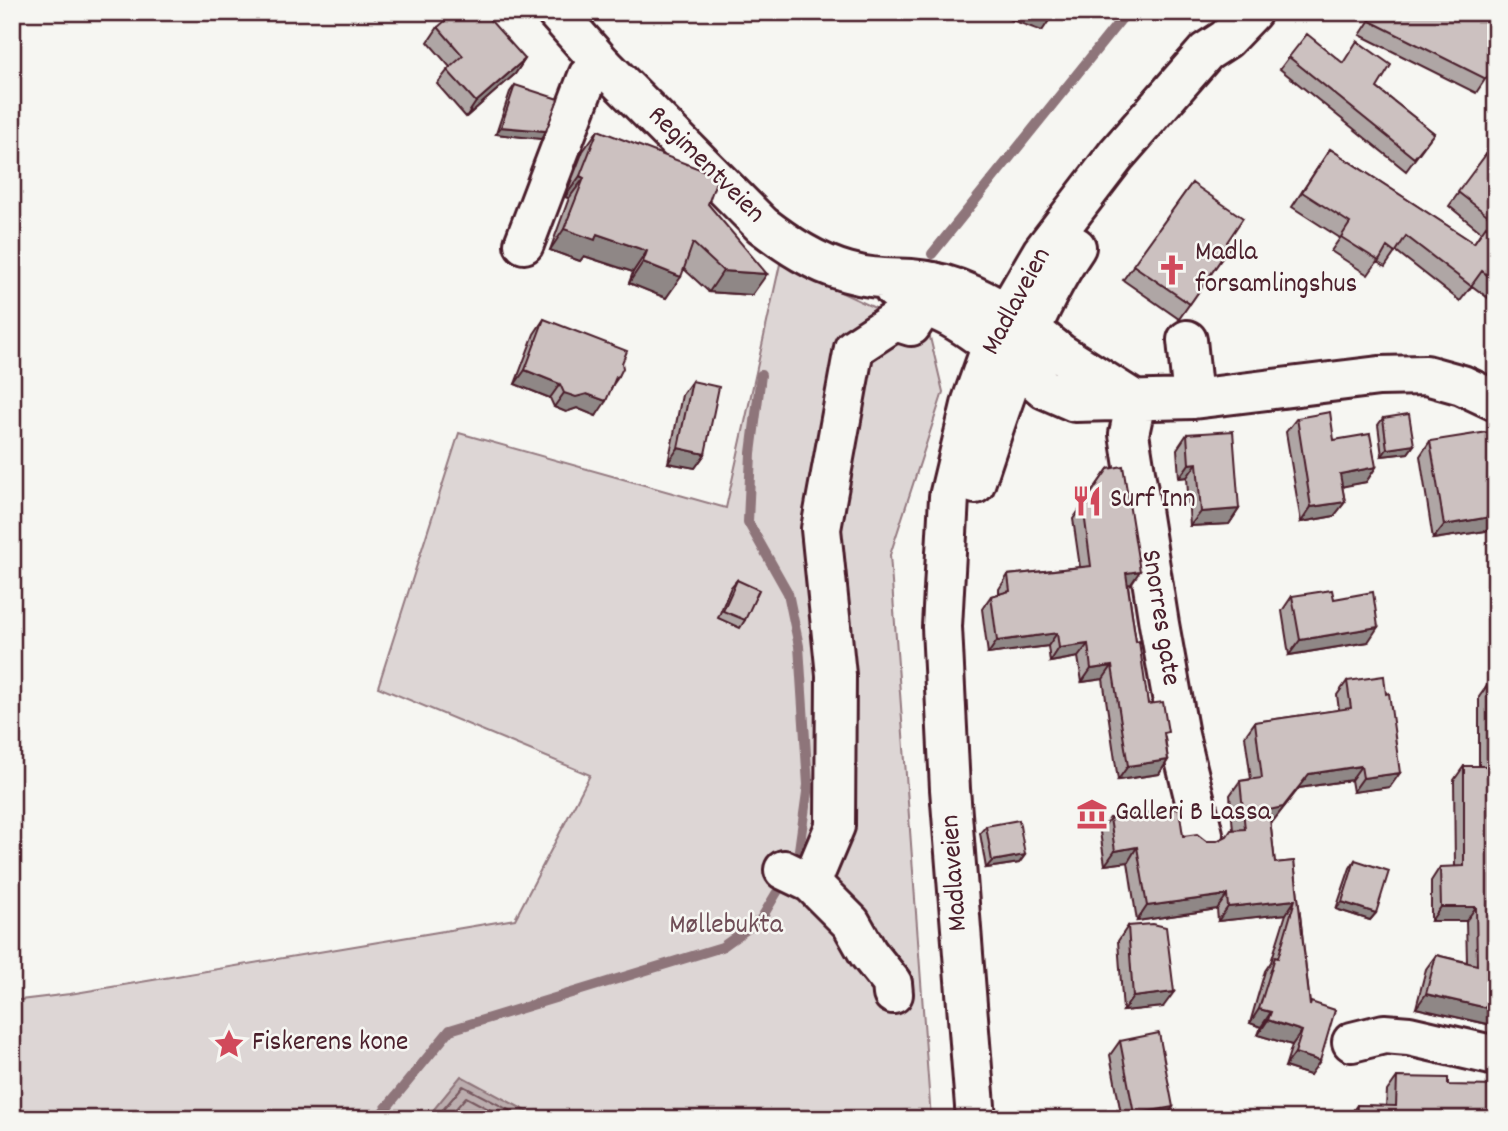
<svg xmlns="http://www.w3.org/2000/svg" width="1508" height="1131" font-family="Dekko,sans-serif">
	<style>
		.green { fill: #ddd6d5; stroke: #947a80; stroke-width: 2 }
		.water { fill: #bbadae; stroke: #8e747a; stroke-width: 2 }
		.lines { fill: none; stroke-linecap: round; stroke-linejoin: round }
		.shore { stroke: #77585f; stroke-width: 2 }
		.stream { stroke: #8e747a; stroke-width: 10 }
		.minor-casing { stroke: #4a1f2b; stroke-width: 44 }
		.major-casing { stroke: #4a1f2b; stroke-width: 44 }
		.minor { stroke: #f6f6f2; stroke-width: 38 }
		.major { stroke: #f6f6f2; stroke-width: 38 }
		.wall { fill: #afa6a5; stroke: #4a1f2b; stroke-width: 2 }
		.shaded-wall { fill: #8f8786; stroke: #4a1f2b; stroke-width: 2 }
		.building { fill: #ccc1c0; stroke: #4a1f2b; stroke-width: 2 }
		.labels { text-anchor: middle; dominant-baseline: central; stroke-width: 5; stroke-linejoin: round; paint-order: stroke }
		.street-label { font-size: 28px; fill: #4a1f2b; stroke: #f6f6f2 }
		.poi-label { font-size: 28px; fill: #4a1f2b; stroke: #f6f6f2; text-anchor: start }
		.park-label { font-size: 28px; fill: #6f4d56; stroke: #f6f6f2 }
	</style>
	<rect width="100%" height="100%" fill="#f6f6f2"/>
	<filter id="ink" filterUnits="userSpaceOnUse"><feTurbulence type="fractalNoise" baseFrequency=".0143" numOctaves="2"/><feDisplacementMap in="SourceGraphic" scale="14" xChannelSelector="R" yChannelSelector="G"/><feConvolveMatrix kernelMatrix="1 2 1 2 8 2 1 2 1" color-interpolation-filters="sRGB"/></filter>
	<g filter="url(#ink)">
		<path class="green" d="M780,264L929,333L943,392L890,555L931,1119H541L461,1077L426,1119H12V1001L70,994L515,919L590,775L378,687L459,433L726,508Z"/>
		<path class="water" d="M461,1076L541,1119H426Z"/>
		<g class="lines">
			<path class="shore" d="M435,1119L463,1086L526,1119
				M447,1119L466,1097L507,1119"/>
			<path class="stream" d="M932,254L1127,12
				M761,375L751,453L748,522L788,593L799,646L808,785L798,857L793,864
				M377,1119L450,1030L722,947L761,919L786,877"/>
			<g class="minor-casing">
				<path id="minor" d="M524,244L588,76L603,65
					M1030,329L1060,353L1136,401
					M1187,340L1193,399
					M1015,363L1045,389L1075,402L1193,399L1379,376L1426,375L1462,385L1496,401
					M1136,401L1129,434L1159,624L1179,735L1203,834
					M784,870L811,883L851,923L868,953L892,983L893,994
					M811,883L835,826L836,675L821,529L854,348L895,321L911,326L925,305L933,282
					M1352,1042L1384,1034L1409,1036L1496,1056"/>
			</g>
			<g class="major-casing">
				<path id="major" d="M556,12L603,65L762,225C788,245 815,263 847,272C871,279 886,278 911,279C955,282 993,303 1029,328
					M894,289C911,303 934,308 953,319C974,331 993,346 1012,361
					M975,484C1003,401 1027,320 1076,247
					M976,1119L950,789L942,627L949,497L972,401L992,345L1007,312L1042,252L1117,154L1206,52L1226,39L1252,12"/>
			</g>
			<use href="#minor" class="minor"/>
			<use href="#major" class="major"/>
		</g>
		<path class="wall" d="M369,12H379L375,17Z
			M1375,12H1496V67L1494,66L1476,93L1360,35Z
			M438,27L525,59L515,74L466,117L437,84L450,67L428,42Z
			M1289,57L1343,63L1377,88L1434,133L1406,171L1280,69Z
			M515,85L546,131L541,139L496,134L510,92Z
			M598,130L708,204L752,295L709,292L684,269L666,298L629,283L633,272L584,256L580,261L550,250L569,198L565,197L583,151Z
			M1496,141V220L1489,229L1496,234V304L1472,286L1460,301L1396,251L1385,267L1377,262L1368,275L1331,251L1340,238L1292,207L1330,149L1474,243L1481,232L1449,206Z
			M1192,183L1227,242L1231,245L1179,319L1123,280Z
			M544,319L622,363L619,376L612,386L596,416L577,408L566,412L554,407L550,398L515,384L534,334Z
			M692,381L705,454L695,468L668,463L682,395Z
			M1297,418L1376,467L1366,482L1342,486L1345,502L1334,516L1301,522L1286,432Z
			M1383,418L1414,445L1408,453L1382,456L1378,425Z
			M1187,434L1239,509L1229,524L1190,526L1187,477L1179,478L1177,449Z
			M1430,441L1492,530L1433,539L1420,456Z
			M1108,469L1131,584L1128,585L1136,642L1148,704L1165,737L1168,760L1159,774L1118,780L1103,679L1082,682L1078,657L1050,662L1048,646L988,654L982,609L991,596L999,594V589L1008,575L1080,567L1073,519Z
			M737,580L745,620L740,628L718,618L731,587Z
			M1292,596L1334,599L1368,642L1289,655L1282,611Z
			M1347,681L1390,787L1353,792L1351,780L1299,788L1273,821H1270L1275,863L1294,861L1310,1004L1311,1002L1310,1075L1285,1067L1292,1045L1258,1035L1261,1027L1250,1023L1265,971L1271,962L1286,914L1218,921L1217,909L1137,921L1128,862L1105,865L1100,832L1110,818L1206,841H1217L1227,836L1233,830L1230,795L1240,781L1251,779L1245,736L1255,722L1339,710L1337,695Z
			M1489,683H1496V1026L1416,1008L1426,969L1436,955L1467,962L1466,921H1431V881L1440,867H1455L1454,780L1464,766H1479V697Z
			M986,826L1025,855L1019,863L986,868L980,833Z
			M1355,860L1376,913L1370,920L1336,909L1350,868Z
			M1128,926L1163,1007L1123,1011L1118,941Z
			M1120,1041L1173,1107L1165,1119H1122L1110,1055Z
			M1397,1077L1448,1085L1496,1119H1347L1357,1105L1386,1106L1387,1091Z"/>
		<path class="shaded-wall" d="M1006,12H1041L1052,16L1042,31L1003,17Z
			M525,59L515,74L466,117L476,102Z
			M501,127L546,131L541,139L496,134Z
			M580,176L584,178L569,198L565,197Z
			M564,229L597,234L647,251L633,272L584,256L580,261L550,250Z
			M643,262L681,277L666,298L629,283Z
			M723,271L767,274L752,295L709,292Z
			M525,370L560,384L550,398L515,384Z
			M564,393L587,394L606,401L596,416L577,408L566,412L554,407Z
			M1414,445L1408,453L1382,456L1387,449Z
			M678,448L705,454L695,468L668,463Z
			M1197,463L1187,477L1179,478L1189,464Z
			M1376,467L1366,482L1330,489L1340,474Z
			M1345,502L1334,516L1301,522L1311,507Z
			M1239,509L1229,524L1190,526L1201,512Z
			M1496,516V525L1492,530L1433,539L1444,525Z
			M1140,571L1131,584L1117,586L1126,573Z
			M1378,627L1368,642L1289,655L1300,640Z
			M1057,633L1048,646L988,654L997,641Z
			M1088,644L1078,657L1050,662L1059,648Z
			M1112,666L1103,679L1082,682L1091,669Z
			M1168,760L1159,774L1118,780L1128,766Z
			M1361,766L1351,780L1299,788L1273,821L1259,824L1269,810L1309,774Z
			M1400,773L1390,787L1353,792L1363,778Z
			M1137,847L1128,862L1105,865L1115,851Z
			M1025,855L1019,863L986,868L992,861Z
			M1227,895L1217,909L1137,921L1147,906Z
			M1295,900L1286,914L1218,921L1228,907Z
			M1342,902L1376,913L1370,920L1336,909Z
			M1441,907H1476L1466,921H1431Z
			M1174,992L1163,1007L1123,1011L1133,997Z
			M1426,994L1496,1010V1026L1416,1008Z
			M1259,1009L1271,1012L1261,1027L1250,1023Z
			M1268,1020L1302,1031L1292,1045L1258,1035Z
			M1295,1053L1320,1061L1310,1075L1285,1067Z
			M1173,1107L1165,1119H1131L1134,1114Z"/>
		<path class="building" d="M455,12H483L525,59L476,102L447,70L463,56L438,27Z
			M1041,12H1053L1052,16Z
			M1376,12H1496V64L1486,79L1370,21Z
			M1307,34L1343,63L1357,41L1391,65L1377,88L1434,133L1414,158L1289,57Z
			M515,85L558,99L546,131L501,127Z
			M598,130L718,176L708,204L767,274L723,271L693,243L681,277L643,262L647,251L597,234L595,240L564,229L584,178L580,176Z
			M1496,141V220L1495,221L1458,192Z
			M1330,149L1474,243L1486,226L1496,234V282L1482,271L1471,286L1406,236L1395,253L1387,247L1379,261L1341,237L1350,223L1302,192Z
			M1192,183L1243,218L1227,242L1231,245L1190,304L1133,265Z
			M544,319L627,351L622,363L623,368L619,376L616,377L606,401L587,394L576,397L564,393L560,384L525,370Z
			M692,381L719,387L705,454L678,448Z
			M1330,412L1334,440L1370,434L1376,467L1340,474L1345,502L1311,507L1297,418Z
			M1409,414L1414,445L1387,449L1383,418Z
			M1233,431L1239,509L1201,512L1197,463L1189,464L1187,434Z
			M1488,432L1496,475V516L1444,525L1430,441Z
			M1123,466L1140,571L1126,573L1136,642L1139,641L1148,704L1163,702L1168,732L1164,733L1168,760L1128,766L1112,666L1091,669L1088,644L1059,648L1057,633L997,641L991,596L1010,591L1008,575L1091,566L1083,505L1108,469Z
			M737,580L759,590L745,620L723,611Z
			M1332,590L1334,599L1373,592L1378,627L1300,640L1292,596Z
			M1384,676L1386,694L1389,693L1400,773L1363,778L1361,766L1309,774L1283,807L1269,810L1275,863L1294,861L1310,1006L1311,1002L1335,1010L1320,1061L1295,1053L1302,1031L1268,1020L1271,1012L1259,1009L1275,957L1278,958L1295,900L1228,907L1227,895L1147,906L1137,847L1115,851L1110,818L1179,808L1183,836L1197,834L1206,841H1217L1227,836L1231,830L1245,829L1240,781L1262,778L1255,722L1351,708L1347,681Z
			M1489,683H1496V1010L1426,994L1436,955L1477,965L1476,907H1441L1440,867L1464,866V766H1489Z
			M1019,820L1025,855L992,861L986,826Z
			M1355,860L1389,871L1376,913L1342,902Z
			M1153,924L1166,927L1174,992L1133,997L1128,926Z
			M1159,1033L1173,1107L1134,1114L1120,1041Z
			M1397,1077L1448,1078V1085L1496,1086V1119H1356L1357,1105L1396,1106Z"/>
	</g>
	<defs>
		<g id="church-bare" transform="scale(2.415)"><path d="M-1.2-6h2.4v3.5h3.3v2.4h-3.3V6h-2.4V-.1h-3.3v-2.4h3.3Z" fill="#d1495b" stroke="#f6f6f2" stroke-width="2.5" paint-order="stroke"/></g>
		<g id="restaurant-bare" transform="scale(2.415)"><path d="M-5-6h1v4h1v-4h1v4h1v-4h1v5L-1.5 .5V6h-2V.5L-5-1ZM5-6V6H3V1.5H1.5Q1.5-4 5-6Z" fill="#d1495b" stroke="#f6f6f2" stroke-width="2.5" paint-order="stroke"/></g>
		<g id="museum-bare" transform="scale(2.415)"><path d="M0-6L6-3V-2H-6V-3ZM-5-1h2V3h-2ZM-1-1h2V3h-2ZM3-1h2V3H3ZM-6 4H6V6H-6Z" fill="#d1495b" stroke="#f6f6f2" stroke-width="2.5" paint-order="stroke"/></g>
		<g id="sight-bare" transform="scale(2.415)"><path d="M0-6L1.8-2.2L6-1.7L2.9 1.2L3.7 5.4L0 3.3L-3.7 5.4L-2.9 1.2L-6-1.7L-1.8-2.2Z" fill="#d1495b" stroke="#f6f6f2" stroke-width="2.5" paint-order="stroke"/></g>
	</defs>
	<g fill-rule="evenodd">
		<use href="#church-bare" x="1172" y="270"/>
		<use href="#restaurant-bare" x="1087" y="501"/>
		<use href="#museum-bare" x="1092" y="814"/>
		<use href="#sight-bare" x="229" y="1044"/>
	</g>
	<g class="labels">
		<g class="street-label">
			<text transform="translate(705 166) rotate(45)">Regimentveien</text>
			<text transform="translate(1018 302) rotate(-62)">Madlaveien</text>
			<text transform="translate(1159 618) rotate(81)">Snorres gate</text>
			<text transform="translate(956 873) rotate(-94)">Madlaveien</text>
		</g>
		<g class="poi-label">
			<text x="1195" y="254">Madla<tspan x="1195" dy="32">forsamlingshus</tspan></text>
			<text x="1110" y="501">Surf Inn</text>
			<text x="1115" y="814">Galleri B Lassa</text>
			<text x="252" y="1044">Fiskerens kone</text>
		</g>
		<g class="park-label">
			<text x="726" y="927">Møllebukta</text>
		</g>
	</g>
	<rect width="1508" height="1131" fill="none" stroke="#f6f6f2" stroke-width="42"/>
	<rect x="21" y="21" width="1466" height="1089" fill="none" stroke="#4a1f2b" stroke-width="2.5" filter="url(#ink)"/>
</svg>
